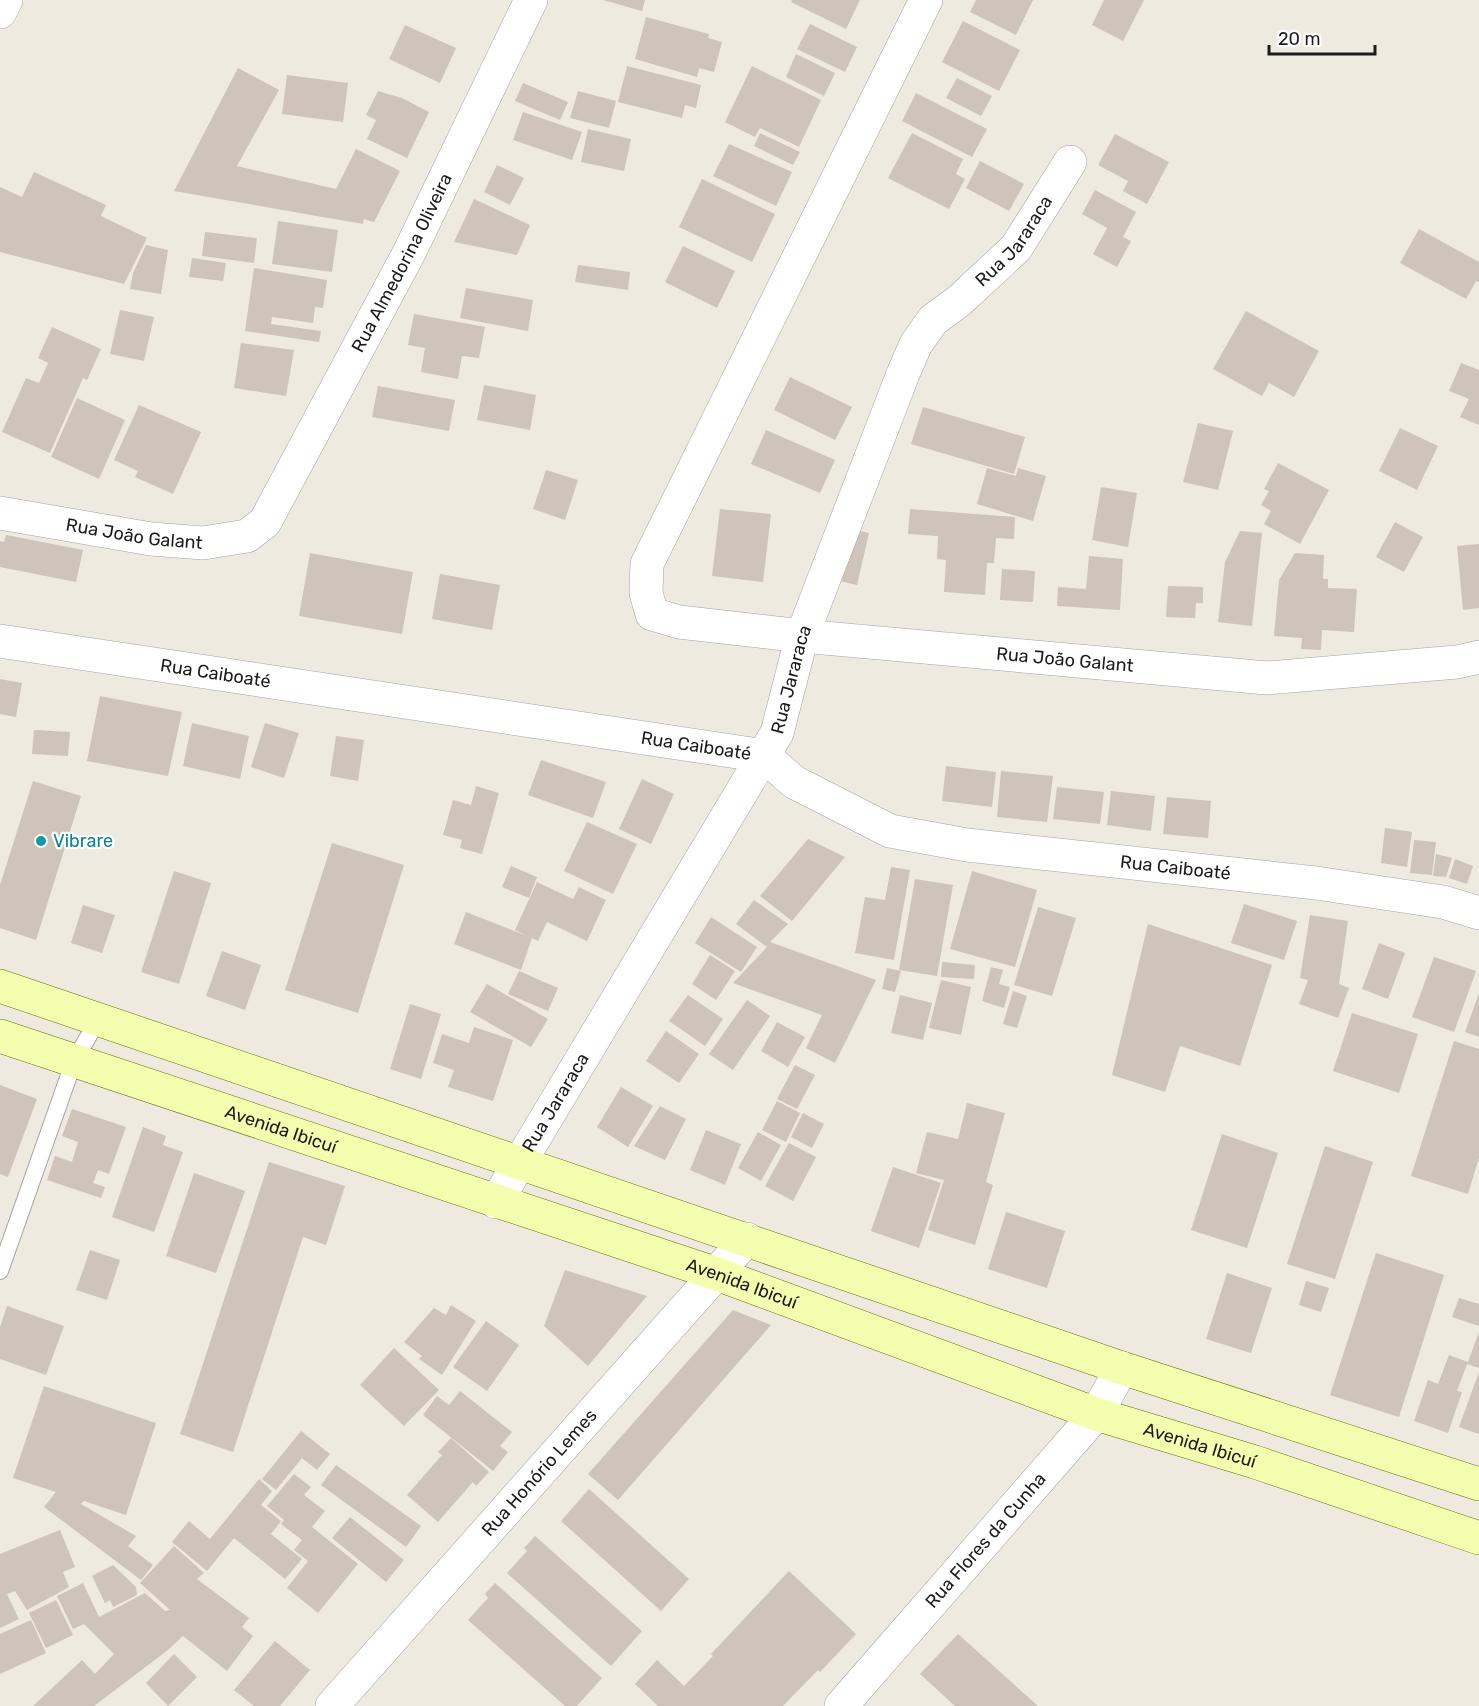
<svg xmlns="http://www.w3.org/2000/svg" width="1479" height="1706" font-family="Rubik,sans-serif">
	<style>
		.building { fill: #cec4b9 }
		.lines { fill: none; stroke-linecap: round; stroke-linejoin: round }
		.service-casing { stroke: #a3a3a3; stroke-width: 18 }
		.minor-casing { stroke: #a3a3a3; stroke-width: 34 }
		.secondary-casing { stroke: #5f7500; stroke-width: 34 }
		.service { stroke: #fff; stroke-width: 16 }
		.minor { stroke: #fff; stroke-width: 33 }
		.secondary { stroke: #f3feae; stroke-width: 33 }
		.culture-dot { fill: #0f9aa8; stroke: #fff; stroke-width: 2 }
		.labels { text-anchor: middle; dominant-baseline: central; stroke-width: 4.5; stroke-linejoin: round; paint-order: stroke }
		.street-label { font-size: 18px; fill: #1c1c1c; stroke: #fff }
		.culture-label { font-size: 18px; fill: #0d838f; stroke: #fff; text-anchor: start }
	</style>
	<rect width="100%" height="100%" fill="#eeeae0"/>
	<path class="building" d="M603,0H645L642,11Z
		M792,0H860L846,29L791,2Z
		M976,0H1033L1016,35L970,12Z
		M1104,0H1144L1123,41L1092,25Z
		M646,17L709,34L708,38L722,42L714,72L699,68L697,77L635,59Z
		M963,21L1020,50L999,91L942,62Z
		M810,24L857,47L845,72L797,49Z
		M405,25L456,48L440,83L389,59Z
		M796,54L835,73L824,96L786,77Z
		M627,66L701,85L696,108L685,105L682,118L618,102Z
		M752,66L821,100L799,147L760,128L755,137L725,122Z
		M238,68L279,90L237,166L336,189L356,149L400,171L374,222L364,219L363,224L174,191Z
		M287,75L348,83L343,122L282,114Z
		M957,78L992,96L981,116L946,98Z
		M523,83L568,102L560,120L515,101Z
		M378,91L402,98L429,112L407,158L367,139L376,120L366,115Z
		M578,91L616,101L609,128L570,118Z
		M916,93L987,129L972,157L902,121Z
		M523,112L582,132L572,160L513,140Z
		M588,129L631,139L624,171L581,162Z
		M760,133L800,152L793,165L754,146Z
		M912,133L963,159L956,174L965,179L949,209L888,178Z
		M1115,134L1169,162L1147,204L1123,191L1128,181L1098,165Z
		M729,144L792,172L776,206L713,176Z
		M980,161L1024,184L1009,211L966,188Z
		M497,165L524,178L510,205L484,192Z
		M34,172L106,205L101,216L147,238L124,284L0,252V187L22,197Z
		M702,179L775,214L752,262L679,227Z
		M1095,190L1136,212L1123,237L1131,241L1117,267L1093,254L1107,228L1082,214Z
		M474,199L530,225L517,255L454,242Z
		M278,221L338,230L332,272L272,264Z
		M1419,229L1479,262V282L1476,281L1466,299L1400,263Z
		M205,232L257,238L254,263L202,256Z
		M146,245L168,250L161,294L130,289L133,273Z
		M683,246L735,271L717,308L665,282Z
		M192,258L226,263L223,281L189,277Z
		M578,265L630,272L628,290L575,282Z
		M254,268L327,280L323,308L315,307L313,323L272,317L271,324L321,331L319,342L245,331Z
		M466,288L533,300L528,331L460,318Z
		M120,310L154,317L144,361L110,354Z
		M1246,311L1319,351L1294,397L1269,383L1262,396L1213,369Z
		M414,314L485,327L479,358L462,356L458,379L421,372L425,348L408,345Z
		M52,327L101,349L87,380L83,378L50,453L2,432L26,378L39,383L48,363L38,358Z
		M241,343L294,350L286,396L234,388Z
		M1461,363L1479,370V425L1460,417L1469,399L1449,391Z
		M790,377L852,407L835,440L774,410Z
		M484,385L536,395L530,430L477,420Z
		M378,386L455,400L449,431L372,417Z
		M77,398L125,420L99,479L51,457Z
		M139,405L201,432L173,494L135,477L138,471L114,460Z
		M923,407L1025,437L1014,474L911,444Z
		M1198,423L1233,431L1218,490L1183,482Z
		M1400,428L1438,446L1417,490L1379,471Z
		M766,430L835,460L820,493L751,464Z
		M1278,463L1329,490L1300,544L1264,524L1271,511L1261,505L1269,491L1264,489Z
		M987,468L1016,476L1018,468L1046,476L1033,521L977,504Z
		M546,470L578,480L565,520L533,509Z
		M1101,487L1137,493L1128,547L1092,540Z
		M720,509L771,514L763,582L712,576Z
		M910,509L1015,517L1014,539L996,538L994,563H987L985,595L944,592L946,560L937,559L938,536L908,534Z
		M1395,522L1423,537L1404,572L1376,557Z
		M847,528L869,533L857,585L835,580Z
		M1240,531L1262,533L1252,626L1218,622L1225,562Z
		M6,535L83,550L76,582L0,567V541L4,542Z
		M1479,544V608L1463,610L1457,546Z
		M310,553L413,572L402,634L299,616Z
		M1295,553L1324,555L1323,579H1328V588L1357,589L1354,632L1322,630L1321,650L1301,649L1302,638L1274,636L1279,580Z
		M1089,556L1123,559L1120,610L1057,606L1058,587L1086,589Z
		M1002,569L1035,571L1033,602L1000,600Z
		M440,574L500,585L492,630L432,619Z
		M1168,586L1203,587V603H1196L1195,618L1166,617Z
		M0,679L22,683L16,717L0,714Z
		M100,696L182,712L168,776L87,761Z
		M192,723L249,736L240,779L183,766Z
		M265,723L299,733L284,778L251,767Z
		M34,730L70,732L68,756L32,754Z
		M336,736L364,740L358,781L330,776Z
		M541,760L606,782L593,818L528,795Z
		M946,766L996,772L992,807L942,801Z
		M1001,771L1053,776L1047,822L997,817Z
		M642,779L674,794L651,844L619,829Z
		M33,781L81,796L36,940L0,928V885Z
		M476,786L499,793L482,854L460,848L462,840L443,835L453,800L471,805Z
		M1057,787L1104,792L1100,824L1053,819Z
		M1111,791L1155,796L1151,831L1107,825Z
		M1167,797L1211,801L1208,838L1163,834Z
		M587,822L637,844L613,894L564,871Z
		M1385,828L1412,832L1407,867L1381,863Z
		M808,839L845,857L792,921L760,896Z
		M1414,840L1436,842L1432,875L1410,873Z
		M332,843L404,865L358,1013L285,990Z
		M1436,854L1452,858L1446,877L1433,876Z
		M1455,859L1473,866L1467,884L1449,878Z
		M511,866L537,877L529,898L502,887Z
		M891,867L910,870L894,960L855,953L865,897L885,900Z
		M174,871L211,883L179,984L141,972Z
		M972,871L1037,890L1015,967L950,949Z
		M915,879L953,885L937,976L899,970Z
		M537,882L573,899L579,887L606,900L587,941L547,922L538,941L532,938L521,970L454,944L466,912L527,936L515,930Z
		M754,900L788,924L770,942L876,980L835,1063L806,1048L822,1015L733,983L767,947L736,924Z
		M1244,904L1297,921L1284,960L1231,943Z
		M83,905L115,915L102,953L71,943Z
		M1038,907L1076,918L1052,996L1014,985Z
		M1310,915L1348,921L1339,984L1349,988L1338,1018L1299,1004L1308,980L1300,978Z
		M711,917L757,947L741,972L695,943Z
		M1148,924L1272,965L1240,1066L1180,1046L1165,1092L1112,1075Z
		M1379,943L1405,953L1388,999L1362,989Z
		M222,951L261,965L245,1010L206,996Z
		M710,955L735,971L716,1000L692,984Z
		M1434,957L1476,971L1454,1032L1412,1017Z
		M942,962L975,965L974,979L941,977Z
		M991,967L1003,970L999,984L1010,987L1004,1008L982,1001Z
		M887,968L901,971L895,992L882,989Z
		M519,971L558,988L548,1011L508,994Z
		M941,980L971,987L961,1035L929,1028Z
		M487,984L548,1019L531,1047L470,1012Z
		M1013,991L1027,996L1017,1028L1003,1024Z
		M1479,993V1037L1465,1032Z
		M688,995L723,1019L705,1046L669,1021Z
		M900,995L932,1003L923,1040L891,1033Z
		M747,1000L770,1016L733,1070L709,1054Z
		M410,1004L441,1014L421,1079L390,1069Z
		M1352,1013L1418,1034L1399,1093L1333,1071Z
		M777,1022L805,1037L788,1067L761,1051Z
		M474,1027L513,1040L493,1101L448,1087L454,1070L433,1063L442,1034L469,1043Z
		M666,1031L699,1054L679,1083L646,1061Z
		M1454,1041L1479,1049V1158L1468,1194L1411,1176Z
		M795,1065L815,1075L797,1109L777,1099Z
		M0,1085L37,1099L8,1177L0,1174Z
		M621,1087L653,1106L628,1147L597,1127Z
		M777,1101L800,1113L786,1142L762,1130Z
		M967,1103L1005,1113L986,1182L993,1185L975,1245L928,1230L944,1180L916,1173L927,1132L958,1139Z
		M660,1106L686,1119L665,1160L634,1146Z
		M72,1109L126,1127L109,1174L98,1170L93,1183L105,1187L101,1198L47,1180L55,1156L72,1162L78,1142L62,1136Z
		M803,1113L824,1124L812,1148L791,1137Z
		M143,1127L166,1136L163,1145L183,1152L154,1232L112,1217Z
		M706,1130L741,1144L725,1185L690,1170Z
		M758,1132L781,1145L761,1181L738,1168Z
		M1222,1134L1278,1153L1247,1248L1191,1230Z
		M789,1143L816,1157L793,1201L765,1186Z
		M1325,1146L1373,1162L1335,1279L1287,1264Z
		M269,1162L345,1186L326,1245L303,1237L233,1452L180,1434Z
		M893,1167L941,1183L919,1248L871,1231Z
		M194,1173L245,1191L216,1273L166,1256Z
		M1006,1212L1065,1231L1047,1288L988,1269Z
		M90,1250L120,1260L107,1300L76,1290Z
		M1376,1253L1444,1275L1399,1417L1330,1395Z
		M565,1270L647,1296L588,1366L544,1326Z
		M1227,1273L1272,1288L1251,1353L1206,1339Z
		M1306,1281L1329,1288L1321,1312L1299,1305Z
		M1459,1298L1479,1304V1326L1452,1317Z
		M451,1305L476,1321L442,1375L419,1359L422,1356L404,1342L434,1308L446,1315Z
		M7,1306L64,1326L46,1375L0,1359V1327Z
		M733,1310L771,1325L618,1500L588,1474Z
		M486,1321L519,1345L487,1391L453,1367Z
		M1479,1332V1368L1467,1364L1457,1391L1462,1392L1448,1433L1414,1421L1428,1380L1438,1384L1449,1355L1468,1362Z
		M394,1348L439,1390L404,1426L360,1385Z
		M1479,1372V1434L1459,1427Z
		M44,1386L156,1423L126,1515L84,1501L81,1504L136,1536L128,1546L153,1565L141,1580L44,1507L56,1492L13,1478Z
		M460,1391L512,1432L500,1446L508,1452L493,1471L423,1415L437,1396L449,1405Z
		M301,1431L330,1454L317,1470L302,1458L276,1490L262,1479Z
		M451,1438L489,1472L476,1486L473,1482L438,1522L407,1495L442,1455L438,1452Z
		M336,1465L421,1526L406,1547L321,1485Z
		M294,1474L311,1487L304,1495L325,1511L312,1527L358,1564L318,1613L287,1588L308,1561L294,1550L302,1540L281,1524L284,1520L267,1506Z
		M259,1479L272,1491L261,1505L281,1521L271,1534L302,1559L285,1579L234,1538L207,1571L172,1542L189,1521L210,1539Z
		M589,1489L689,1579L661,1611L561,1521Z
		M350,1517L404,1560L386,1582L332,1538Z
		M60,1530L75,1567L63,1572L69,1587L27,1610L15,1591L7,1594L19,1619L0,1628V1554Z
		M535,1536L642,1631L611,1666L507,1573L527,1551L524,1548Z
		M174,1546L204,1573L197,1579L249,1618L242,1627L253,1636L227,1671L183,1636L168,1650L94,1706H33L82,1660L95,1674L114,1654L84,1624L73,1629L57,1596L83,1583L99,1617L145,1593L165,1611L170,1610L140,1583Z
		M113,1565L136,1587L137,1595L113,1607L110,1600L105,1603L92,1576Z
		M789,1571L856,1634L820,1672L818,1670L783,1706H658L635,1684L657,1660L684,1686L713,1656L711,1654Z
		M495,1583L602,1678L577,1706H565L468,1620L488,1598L485,1594Z
		M56,1600L73,1635L46,1648L29,1613Z
		M31,1620L46,1653L0,1674V1634Z
		M958,1634L1038,1706H955L920,1674Z
		M275,1641L310,1670L280,1706H254L234,1690Z
		M174,1654L197,1677L168,1706L146,1683Z"/>
	<g class="lines">
		<g class="service-casing">
			<path id="service" d="M0,1271L74,1061L98,1020"/>
		</g>
		<g class="minor-casing">
			<g id="minor">
				<path id="s1" d="M926,0L647,564L646,593L652,614L679,622L802,636L1267,678L1457,662L1479,657"/>
				<path d="M0,12L6,0"/>
				<path id="s2" d="M0,513L151,539L203,543L247,536L265,522L410,251L531,0"/>
				<path id="s3" d="M0,641L764,756L794,782L890,831L967,845L1316,883L1443,902L1479,913"/>
				<path id="s4" d="M496,1202L777,733L802,636L903,374L916,344L933,320L959,301L1016,248L1070,162"/>
				<path id="s5" d="M332,1706L747,1239"/>
				<path id="s6" d="M841,1706L1096,1414L1122,1368"/>
			</g>
		</g>
		<g class="secondary-casing">
			<g id="secondary">
				<path d="M0,986L1122,1368L1479,1484"/>
				<path id="s7" d="M0,1036L717,1274L1096,1414L1255,1462L1479,1538"/>
			</g>
		</g>
		<use href="#service" class="service"/>
		<use href="#minor" class="minor"/>
		<use href="#secondary" class="secondary"/>
	</g>
	<circle class="culture-dot" cx="41" cy="841" r="6"/>
	<g class="labels">
		<g class="street-label">
			<text stroke="none"><textPath href="#s4" startOffset="1104">Rua Jararaca</textPath></text>
			<text stroke="none"><textPath href="#s2" startOffset="566">Rua Almedorina Oliveira</textPath></text>
			<text stroke="none"><textPath href="#s2" startOffset="136">Rua João Galant</textPath></text>
			<text stroke="none"><textPath href="#s1" startOffset="1096">Rua João Galant</textPath></text>
			<text stroke="none"><textPath href="#s3" startOffset="218">Rua Caiboaté</textPath></text>
			<text stroke="none"><textPath href="#s4" startOffset="602">Rua Jararaca</textPath></text>
			<text stroke="none"><textPath href="#s3" startOffset="704">Rua Caiboaté</textPath></text>
			<text stroke="none"><textPath href="#s3" startOffset="1208">Rua Caiboaté</textPath></text>
			<text stroke="none"><textPath href="#s4" startOffset="116">Rua Jararaca</textPath></text>
			<text stroke="none"><textPath href="#s7" startOffset="296">Avenida Ibicuí</textPath></text>
			<text stroke="none"><textPath href="#s7" startOffset="782">Avenida Ibicuí</textPath></text>
			<text stroke="none"><textPath href="#s7" startOffset="1268">Avenida Ibicuí</textPath></text>
			<text stroke="none"><textPath href="#s5" startOffset="312">Rua Honório Lemes</textPath></text>
			<text stroke="none"><textPath href="#s6" startOffset="220">Rua Flores da Cunha</textPath></text>
		</g>
		<g class="culture-label">
			<text x="53" y="841">Vibrare</text>
		</g>
	</g>
	<path d="M1269 45v9h106v-9" fill="none" stroke="#1c1c1c" stroke-width="3"/>
	<text x="1278" y="45" font-size="18" fill="#1c1c1c" stroke="#ffffff" stroke-width="4.5" paint-order="stroke">20 m</text>
</svg>
